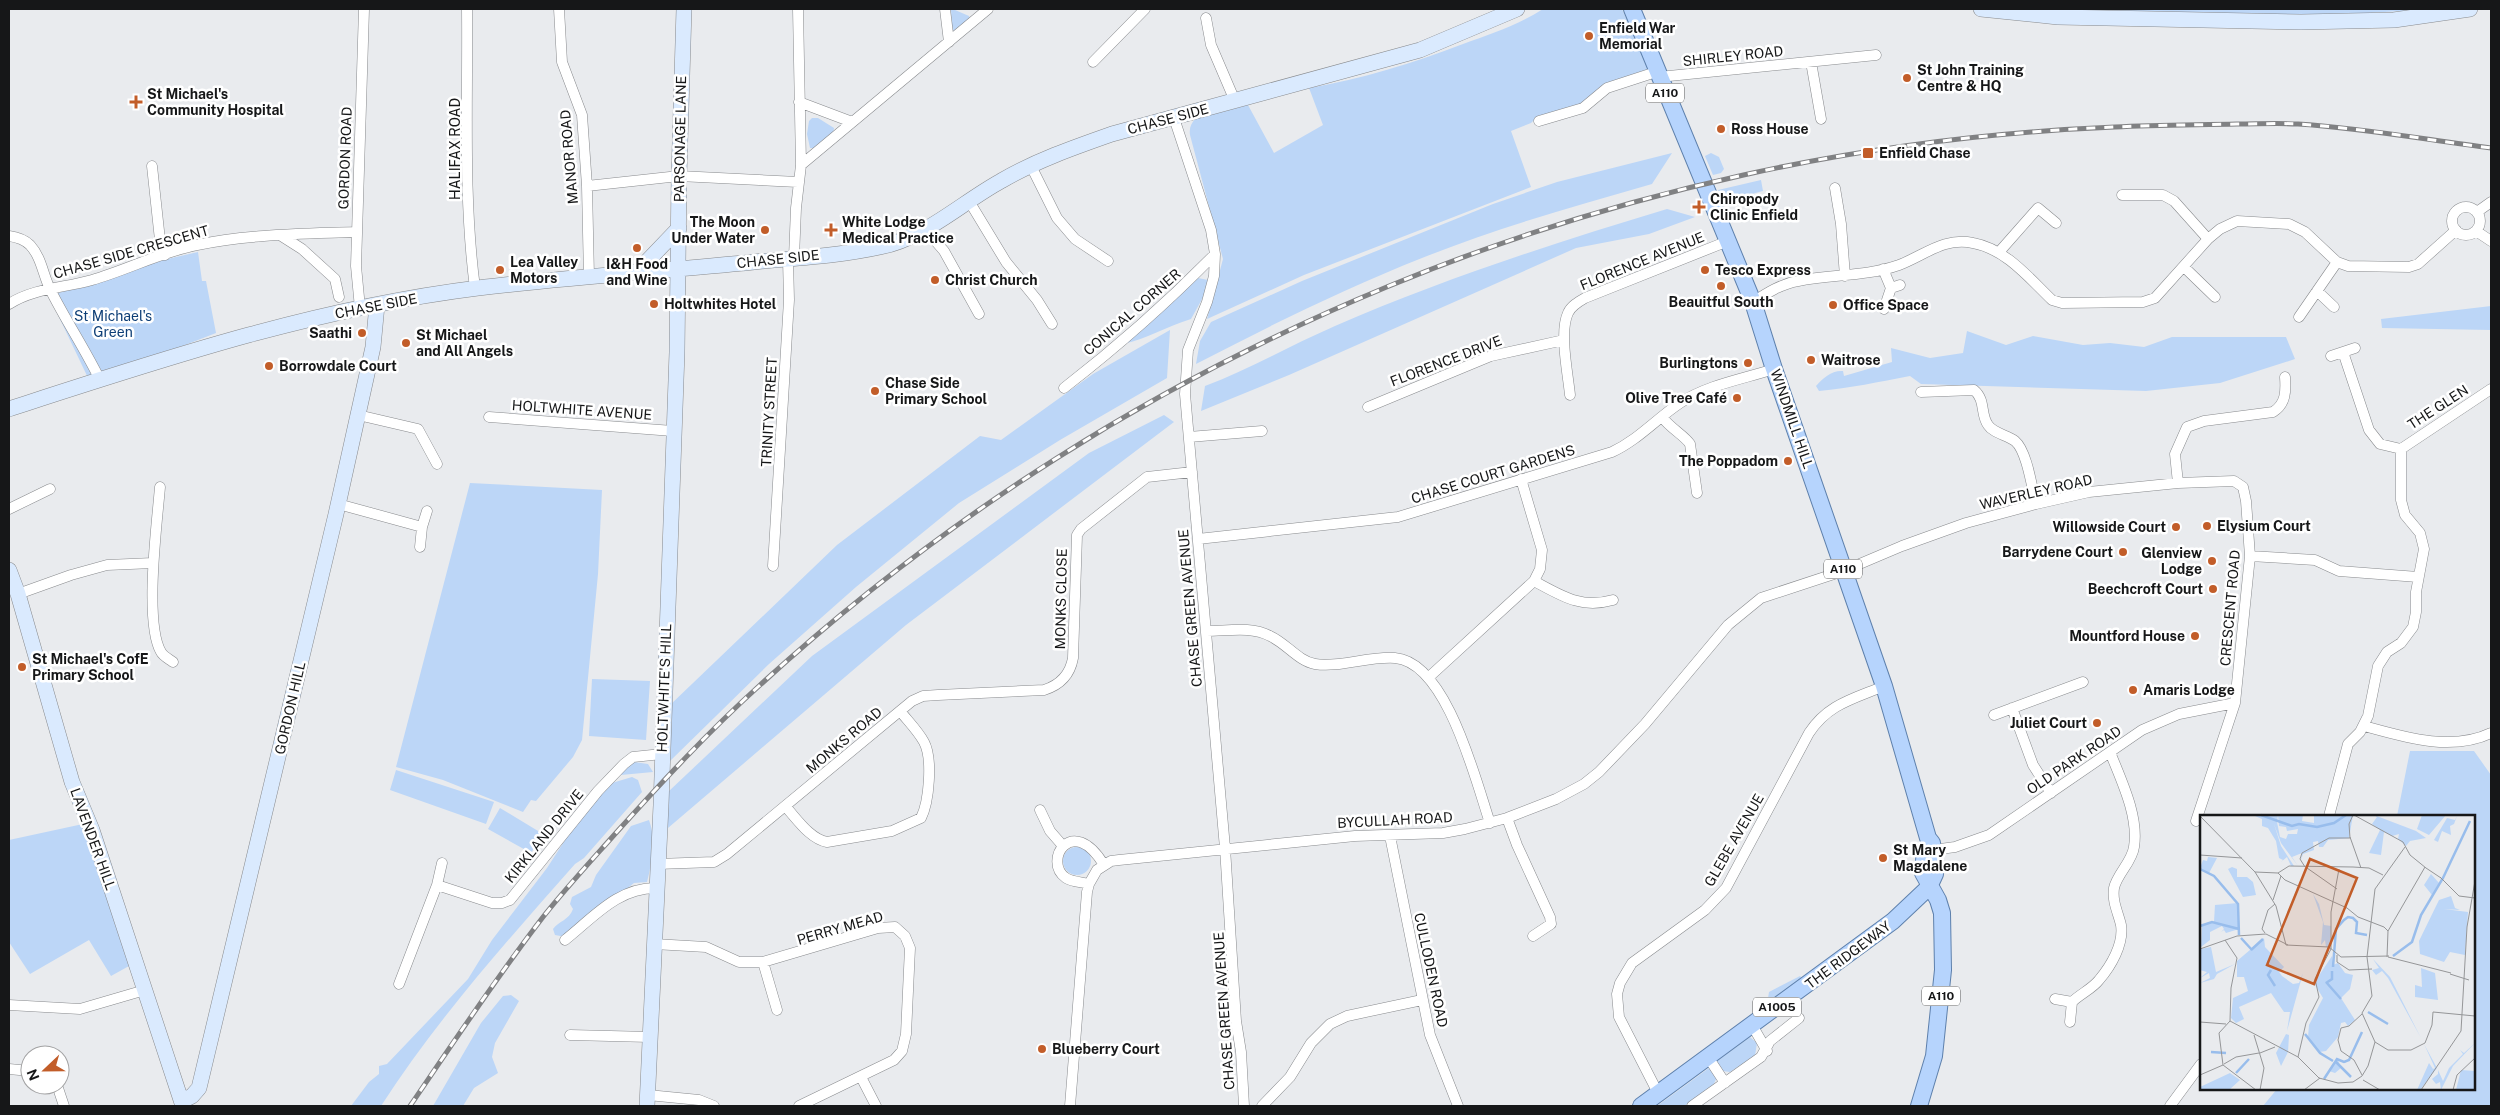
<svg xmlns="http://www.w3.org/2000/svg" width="2500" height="1115" font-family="'Public Sans',sans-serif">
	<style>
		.green { fill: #bcd6f7 }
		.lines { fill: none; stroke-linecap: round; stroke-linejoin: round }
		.street-casing { stroke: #888a8d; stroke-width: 11 }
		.secondary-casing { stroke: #888a8d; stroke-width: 16 }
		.primary-casing { stroke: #5e80ac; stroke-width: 18 }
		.street { stroke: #fff; stroke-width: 10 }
		.secondary { stroke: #daeafe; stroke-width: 15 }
		.primary { stroke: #b6d4fd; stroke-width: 16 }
		.rail-casing { stroke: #808183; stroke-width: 5 }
		.rail { stroke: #fff; stroke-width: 3; stroke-dasharray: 9; stroke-linecap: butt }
		.poi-dot { fill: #c25d29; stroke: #fff; stroke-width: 2 }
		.labels { text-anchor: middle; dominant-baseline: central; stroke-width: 5; stroke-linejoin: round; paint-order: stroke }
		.shield { fill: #fff; stroke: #5c5d5d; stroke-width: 1 }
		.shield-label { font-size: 12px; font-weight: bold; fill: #161718 }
		.poi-label { font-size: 14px; font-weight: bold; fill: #161718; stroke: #fff; text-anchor: start }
		.street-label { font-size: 14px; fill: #161718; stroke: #fff }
		.park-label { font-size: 14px; fill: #0d3e76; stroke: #fff }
		.inset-river { fill: none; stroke: #98bdec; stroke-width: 2.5 }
		.inset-road { fill: none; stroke: #959698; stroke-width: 1 }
		.view { fill: #c25d29; fill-opacity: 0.15; stroke: #c25d29; stroke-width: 2.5 }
		.inset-edge { fill: none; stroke: #161718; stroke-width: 2.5 }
	</style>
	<rect width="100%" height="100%" fill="#e9ebee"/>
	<path class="green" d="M1543,9H1622L1649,69L1583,104L1538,116L1531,123L1511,131L1531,187L1304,275L1207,319L1223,259L1190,135C1189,128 1191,123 1196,118L1248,105L1274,153L1323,125L1309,88C1362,79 1413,63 1463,44C1491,34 1518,25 1543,9Z
		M2029,9H2434L2302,17Z
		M951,10H955L969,16L970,19L954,31L952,29Z
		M812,118H818L834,128L833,135L815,148H810L807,134L809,121Z
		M1672,153L1652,184C1575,206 1497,228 1422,258C1344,289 1269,326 1196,364L1200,341L1211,322L1302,281L1493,204L1557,182Z
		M1711,153L1719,157L1724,169L1721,173L1713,175L1705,156Z
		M1761,180L1763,191C1750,194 1726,204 1718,190Z
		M1667,209L1695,217L1649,234L1576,248L1289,375L1201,411L1205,386C1250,369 1291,345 1335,326C1443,279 1554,243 1667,209Z
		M198,252L202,281H206L216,333L90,382L49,296L163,260Z
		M1198,278L1208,280L1206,292L1191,319C1167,326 1147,339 1123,344Z
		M2491,306V330L2382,328L2381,319Z
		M1170,330L1167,378L1060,440L959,503L856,587L769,664L668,763L669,706L837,545L980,436L1001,440L1093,374Z
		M1967,331L2006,345L2033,336L2083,345L2110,343L2144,347L2172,337H2286L2295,359L2220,383L2146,391L1921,384L1910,376C1879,382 1850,388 1819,391L1816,386C1823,378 1832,370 1843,371L1844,376L1892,362L1891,348L1930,358L1963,353Z
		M1164,415L1174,422L906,625L668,828V792L812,656L1089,453Z
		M470,483L602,490L598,574L582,740L573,757L536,801L531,800L523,812L443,780L396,767Z
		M592,679L650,681L646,740L589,736Z
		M2410,751H2474L2491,775V1106H2263L2277,1089H2474V816H2397Z
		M634,762L648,764L653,772L621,775L626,767Z
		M396,770L494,802L486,824L390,790Z
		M632,777L638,780L642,792L584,858L575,864C507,941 437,1019 381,1106H351L369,1082L379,1074V1066L387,1064L468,979L492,940L547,868L580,817L612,783Z
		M500,808L543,834L531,853L488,829Z
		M649,820C656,838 652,863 647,882L634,883L566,937L555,935L553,929C559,921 569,920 573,909L570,904L572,897L591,887L596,875L631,826Z
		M83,824L129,966L111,976L89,940L30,974L9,942V840Z
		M1063 861a14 14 0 1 1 28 0a14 14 0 1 1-28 0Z
		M1800,976L1803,979L1770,1002L1768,998L1769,992Z
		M511,995L519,1001L495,1043L492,1057L498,1073L474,1088L463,1106H433L481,1023L503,996Z
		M1750,1037L1757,1043L1755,1056L1730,1072L1722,1071L1717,1061Z
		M1709,1068L1717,1077L1713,1086L1684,1106H1657Z"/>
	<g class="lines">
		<g class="street-casing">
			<path id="street" d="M467,9C468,101 463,197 475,288
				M559,9L562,62L582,115L587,186L589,277
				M945,9L949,42
				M1206,18L1211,45L1235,101
				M1093,62L1145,9
				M1811,62L1821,119
				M1659,77L1876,55
				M799,102L852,122
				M1174,118L1211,230L1215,254L1214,276L1207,302L1188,350L1185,394L1225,848L1236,1021L1241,1052L1244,1106
				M1539,121L1583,108L1607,88L1656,72
				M801,165L988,9
				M152,166L160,240L165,255
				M1031,166L1057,218L1075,239L1108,261
				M587,186L679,176L798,182
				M1835,188L1841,224L1845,276
				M2122,195H2163L2174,201L2208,239
				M969,201L1006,262L1037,300L1052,324
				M2452 221a14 14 0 1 1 28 0a14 14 0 1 1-28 0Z
				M2477,212L2491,202
				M925,229L944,251L979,314
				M2476,231L2491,241
				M280,235L302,249L335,279L339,297
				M9,236C16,237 24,239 30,245C42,258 43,276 51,291C66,321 85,349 100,380
				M2000,251L2038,208L2056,223
				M794,258L796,208L801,165L798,9
				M2184,267L2215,297
				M1883,269L1891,288L1900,285
				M2317,291L2334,307
				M1753,302C1767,293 1781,284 1798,281C1832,274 1865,277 1899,265C1925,255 1944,237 1973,243C2006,249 2029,278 2052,300L2062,303L2143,302L2155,298L2208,239L2220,229L2237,221L2289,224L2305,232L2337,262L2348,266L2409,267L2418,264L2456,230
				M9,304C34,288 64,288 92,280C127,270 161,252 197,245C249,234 304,234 356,232
				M360,308L356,266L364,9
				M1884,309L1891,288
				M2299,317L2337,262
				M2355,348L2343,352L2369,430L2380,444L2401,449
				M2331,356L2343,352
				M1064,388C1117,347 1168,302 1215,254
				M1921,392L1974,390C1986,400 1980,414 1988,425C1993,433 2007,435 2015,441C2027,451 2032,488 2036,504
				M1570,395C1568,374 1559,332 1568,313C1571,306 1578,302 1585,298L1728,241
				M1368,407L1491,356L1564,340
				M358,415L418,429L437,464
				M489,417L673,431
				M1662,417C1670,428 1685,436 1690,444L1697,493
				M1189,437L1262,431
				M2401,449L2491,389
				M2178,483L2175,454L2187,427L2204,421L2273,412C2286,404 2286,391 2285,377
				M160,487C157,523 144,623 161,652C163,656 169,659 173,662
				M338,504L422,527
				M9,509L50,489
				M1198,539L1398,517L1612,452C1638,440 1656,419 1680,403C1707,385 1743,379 1774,369
				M420,547L422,527L427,511
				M2250,556L2315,560L2339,571L2418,577
				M773,566L789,300L788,259
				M1534,581C1562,596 1581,609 1613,600
				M18,594L71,575L107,565L153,563
				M1207,631C1228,631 1251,626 1270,636C1286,643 1298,661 1315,664C1339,668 1369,656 1395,658C1447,662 1476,782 1490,823
				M1429,677L1534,581L1540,569L1542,550L1521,479
				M2012,708L2033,765L2051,793
				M1994,715L2083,682
				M2364,726C2404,737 2451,752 2491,733
				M785,806C797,819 810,839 827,842L892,831L921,818C929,802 933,759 924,742C918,731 908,721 900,711
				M1040,810L1050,831L1063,846
				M2329,816L2348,744L2360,732L2368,716L2378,666L2387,652L2401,643L2413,627L2416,612V592L2424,549L2420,533L2405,515L2401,500V449
				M1507,818L1517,845L1550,917L1551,924L1533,936
				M1390,836L1430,1035L1458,1106
				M1933,850L1955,847L1989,835L2142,730L2179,714L2235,703
				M657,864L714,862L727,854L912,701L923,696L938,695L1044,690C1060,685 1070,675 1073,658L1077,535L1081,529L1147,477L1192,472
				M1089,884C1082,882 1072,882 1066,878C1042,862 1072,812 1104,865
				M437,885L442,863
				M565,940C593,918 618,887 657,888
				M654,944L706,947L739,962H763L878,928L895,927L905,936L910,948L906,1034L902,1051L894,1060L799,1106
				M763,962L777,1010
				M399,984L437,885L492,903H502L510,900L598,791L624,764L633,757L662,754
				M2055,999L2072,1002
				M9,1005L80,1009L145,990
				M2070,1022L2072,1002C2080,994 2092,989 2099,980C2111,966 2124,944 2121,925C2118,912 2112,902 2114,888C2117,874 2132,862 2134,847C2139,816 2121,780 2110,752
				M1752,1025L1767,1051
				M570,1035L650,1037
				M1708,1057L1725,1083
				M9,1069L30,1071
				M861,1077L876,1106
				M57,1085L64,1106
				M1658,1093L1619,1017L1617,994L1620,983L1632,963L1705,910L1726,888L1809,733C1828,704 1853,699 1884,686
				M648,1095L699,1100L714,1106
				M1070,1106L1087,892L1089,884L1097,870L1111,861L1119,860L1355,836L1443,833L1465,829L1507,818L1556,799L1584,784L1599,772L1645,724L1728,625L1761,598L1843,571L1902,546L1966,523L2036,504L2089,492L2178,483L2234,481L2243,487L2246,501L2250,556L2235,703L2196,821
				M1262,1106L1290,1077L1311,1043L1330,1024L1347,1016L1422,1000
				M1692,1106L1761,1057L1770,1041L1799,1018
				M2170,1106L2201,1064"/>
		</g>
		<g class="secondary-casing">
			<path id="secondary" d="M1981,9L2058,17L2301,22L2394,20L2470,9
				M636,273L679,228
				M9,409C163,359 316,308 478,288C569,277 662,271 754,262C795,258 839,256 880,247C925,238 961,203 1001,181C1035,161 1075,147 1112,134L1420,50L1517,9
				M9,570L18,594L72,782L92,830L183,1106
				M182,1101L192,1096L199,1088L336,514L373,347L377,305
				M647,1106L661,805L677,352L679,176L684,9"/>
		</g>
		<g class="primary-casing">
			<path id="primary" d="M1632,9L1753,302L1774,369L1884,686L1928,838L1932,843L1935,874L1929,887L1893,921L1641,1106
				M1919,1106L1934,1056L1943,970L1942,913L1938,900L1923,873L1925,849"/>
		</g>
		<use href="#street" class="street"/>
		<use href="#secondary" class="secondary"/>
		<use href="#primary" class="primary"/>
		<g class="rail-casing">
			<path id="rail" d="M410,1106C453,1043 496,978 543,917C566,888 591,861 615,834C661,783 708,732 759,686C1130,346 1613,147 2115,127C2156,125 2196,125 2237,124C2257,124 2278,123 2298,124C2362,128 2428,140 2491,148"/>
		</g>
		<use href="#rail" class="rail"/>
	</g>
	<g class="poi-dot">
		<circle cx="1589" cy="36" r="5"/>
		<circle cx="1907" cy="78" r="5"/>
		<path d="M133.5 94.5h5v5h5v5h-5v5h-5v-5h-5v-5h5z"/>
		<circle cx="1721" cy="129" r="5"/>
		<rect x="1862" y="147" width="12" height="12" rx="2.5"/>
		<path d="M1696.5 199.5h5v5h5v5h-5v5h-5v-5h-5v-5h5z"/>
		<circle cx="765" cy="230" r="5"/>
		<path d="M828.5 222.5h5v5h5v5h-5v5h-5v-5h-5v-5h5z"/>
		<circle cx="637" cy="248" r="5"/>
		<circle cx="500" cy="270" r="5"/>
		<circle cx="1705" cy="270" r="5"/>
		<circle cx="935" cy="280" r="5"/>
		<circle cx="1721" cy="286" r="5"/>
		<circle cx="654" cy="304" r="5"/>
		<circle cx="1833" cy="305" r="5"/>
		<circle cx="362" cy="333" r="5"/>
		<circle cx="406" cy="343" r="5"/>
		<circle cx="1811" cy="360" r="5"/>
		<circle cx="1748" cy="363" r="5"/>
		<circle cx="269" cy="366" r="5"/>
		<circle cx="875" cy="391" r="5"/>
		<circle cx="1737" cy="398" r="5"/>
		<circle cx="1788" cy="461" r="5"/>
		<circle cx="2207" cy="526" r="5"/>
		<circle cx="2176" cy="527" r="5"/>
		<circle cx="2123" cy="552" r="5"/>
		<circle cx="2212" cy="561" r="5"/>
		<circle cx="2213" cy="589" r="5"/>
		<circle cx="2195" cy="636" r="5"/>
		<circle cx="22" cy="667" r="5"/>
		<circle cx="2133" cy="690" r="5"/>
		<circle cx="2097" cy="723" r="5"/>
		<circle cx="1883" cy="858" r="5"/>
		<circle cx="1042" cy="1049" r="5"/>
	</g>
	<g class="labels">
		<g class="shield">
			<rect x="1646" y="83.5" width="38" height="19" rx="4"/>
			<rect x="1824" y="559.5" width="38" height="19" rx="4"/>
			<rect x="1922" y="986.5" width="38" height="19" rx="4"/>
			<rect x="1753" y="997.5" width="48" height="19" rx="4"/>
		</g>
		<g class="shield-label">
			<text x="1665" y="93">A110</text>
			<text x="1843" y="569">A110</text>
			<text x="1941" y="996">A110</text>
			<text x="1777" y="1007">A1005</text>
		</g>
		<g class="poi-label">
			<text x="1599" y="28">Enfield War<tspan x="1599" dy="16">Memorial</tspan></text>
			<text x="1917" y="70">St John Training<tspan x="1917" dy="16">Centre &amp; HQ</tspan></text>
			<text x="147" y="94">St Michael's<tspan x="147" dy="16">Community Hospital</tspan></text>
			<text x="1731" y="129">Ross House</text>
			<text x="1879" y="153">Enfield Chase</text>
			<text x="1710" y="199">Chiropody<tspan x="1710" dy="16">Clinic Enfield</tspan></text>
			<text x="755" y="222" text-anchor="end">The Moon<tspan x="755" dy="16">Under Water</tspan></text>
			<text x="842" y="222">White Lodge<tspan x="842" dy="16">Medical Practice</tspan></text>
			<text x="510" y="262">Lea Valley<tspan x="510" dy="16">Motors</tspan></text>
			<text x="637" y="264" text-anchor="middle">I&amp;H Food<tspan x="637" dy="16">and Wine</tspan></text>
			<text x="1715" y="270">Tesco Express</text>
			<text x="945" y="280">Christ Church</text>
			<text x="1721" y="302" text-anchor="middle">Beauitful South</text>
			<text x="664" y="304">Holtwhites Hotel</text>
			<text x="1843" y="305">Office Space</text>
			<text x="352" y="333" text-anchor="end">Saathi</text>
			<text x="416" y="335">St Michael<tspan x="416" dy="16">and All Angels</tspan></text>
			<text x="1821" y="360">Waitrose</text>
			<text x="1738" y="363" text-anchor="end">Burlingtons</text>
			<text x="279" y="366">Borrowdale Court</text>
			<text x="885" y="383">Chase Side<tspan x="885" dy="16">Primary School</tspan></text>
			<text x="1727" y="398" text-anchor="end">Olive Tree Café</text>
			<text x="1778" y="461" text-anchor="end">The Poppadom</text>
			<text x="2217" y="526">Elysium Court</text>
			<text x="2166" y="527" text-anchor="end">Willowside Court</text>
			<text x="2113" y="552" text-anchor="end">Barrydene Court</text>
			<text x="2202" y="553" text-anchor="end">Glenview<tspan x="2202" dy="16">Lodge</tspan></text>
			<text x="2203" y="589" text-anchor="end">Beechcroft Court</text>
			<text x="2185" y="636" text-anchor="end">Mountford House</text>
			<text x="32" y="659">St Michael's CofE<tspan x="32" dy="16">Primary School</tspan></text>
			<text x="2143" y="690">Amaris Lodge</text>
			<text x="2087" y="723" text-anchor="end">Juliet Court</text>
			<text x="1893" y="850">St Mary<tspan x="1893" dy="16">Magdalene</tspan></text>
			<text x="1052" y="1049">Blueberry Court</text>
		</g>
		<g class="street-label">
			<text transform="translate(1733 56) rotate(-6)">SHIRLEY ROAD</text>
			<text transform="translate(1168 119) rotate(-15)">CHASE SIDE</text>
			<text transform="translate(680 139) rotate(-89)">PARSONAGE LANE</text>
			<text transform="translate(455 149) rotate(-90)">HALIFAX ROAD</text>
			<text transform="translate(569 157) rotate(-95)">MANOR ROAD</text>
			<text transform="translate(345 158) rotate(-88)">GORDON ROAD</text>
			<text transform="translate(131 252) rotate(-16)">CHASE SIDE CRESCENT</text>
			<text transform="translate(778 259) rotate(-6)">CHASE SIDE</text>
			<text transform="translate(1642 261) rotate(-22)">FLORENCE AVENUE</text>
			<text transform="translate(376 306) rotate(-11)">CHASE SIDE</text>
			<text transform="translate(1132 312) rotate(-41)">CONICAL CORNER</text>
			<text transform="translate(1446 361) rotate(-21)">FLORENCE DRIVE</text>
			<text transform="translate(2438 407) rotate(-33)">THE GLEN</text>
			<text transform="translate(582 410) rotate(4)">HOLTWHITE AVENUE</text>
			<text transform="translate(769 412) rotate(-87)">TRINITY STREET</text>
			<text transform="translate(1792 419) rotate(71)">WINDMILL HILL</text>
			<text transform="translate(1493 474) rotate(-17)">CHASE COURT GARDENS</text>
			<text transform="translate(2036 492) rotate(-13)">WAVERLEY ROAD</text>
			<text transform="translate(1061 599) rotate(-89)">MONKS CLOSE</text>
			<text transform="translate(1190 608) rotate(-95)">CHASE GREEN AVENUE</text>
			<text transform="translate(2230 608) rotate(-85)">CRESCENT ROAD</text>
			<text transform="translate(664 688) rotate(-88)">HOLTWHITE'S HILL</text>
			<text transform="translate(290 708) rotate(-77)">GORDON HILL</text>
			<text transform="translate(844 740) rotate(-40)">MONKS ROAD</text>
			<text transform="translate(2074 760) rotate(-34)">OLD PARK ROAD</text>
			<text transform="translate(1395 820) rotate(-3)">BYCULLAH ROAD</text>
			<text transform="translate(544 836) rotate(-51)">KIRKLAND DRIVE</text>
			<text transform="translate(93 839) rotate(70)">LAVENDER HILL</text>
			<text transform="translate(1734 840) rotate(-60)">GLEBE AVENUE</text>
			<text transform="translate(840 928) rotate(-16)">PERRY MEAD</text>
			<text transform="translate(1848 955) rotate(-37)">THE RIDGEWAY</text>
			<text transform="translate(1431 970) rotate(78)">CULLODEN ROAD</text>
			<text transform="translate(1224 1011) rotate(-94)">CHASE GREEN AVENUE</text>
		</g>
		<g class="park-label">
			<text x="113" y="316">St Michael's<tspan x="113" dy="16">Green</tspan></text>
		</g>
	</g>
	<g transform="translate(2200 815)">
		<rect width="275" height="275" fill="#e9ebee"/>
		<path d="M103,0L102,6L114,8V0H153L149,23L128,25L123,32H119L118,26L113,27L114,35L103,39L101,45L102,38L92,42L98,51L81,28L74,9L81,31L94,51H91L87,42L81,47L83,45L79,43L76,26L68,13L62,11V4L55,1ZM78,0L79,11L86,12L87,16L98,14L97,19H88L86,24L80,22L77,7ZM174,0L216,16L226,23L210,26L206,31L198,24L199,19L192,21L184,17L181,40L169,38L180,15L172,9L177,2ZM222,0H246L229,20L217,14ZM257,1L254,9L250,11L251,20L242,16L238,27L234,25L247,3L255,5ZM8,42L17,43L9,58L0,53L3,45L7,46ZM32,52L37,54V62H47L53,67L56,80L43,82L28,54ZM231,59L239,68L232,80L224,70ZM113,79L119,89L124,110L131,111L130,131L126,132L125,125L121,130L123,107ZM251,81L255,93L260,95L244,94L268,97L265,140L250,137L244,147L220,139L219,126L239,85ZM38,88L39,114L26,118L24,115L21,117L24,114L22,111L10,117V125L1,132L2,111L14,107L15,90ZM64,123L65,132L84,152L79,157L82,161L93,169L99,168L103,158L87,216L90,197H84L71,178L39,192L44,204L36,208L31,203L33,183L48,176L44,162H37V146ZM11,132L16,157L35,149L17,159L14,164L0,168L10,163L9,158L0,163L7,157L0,155V134ZM132,141L133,150L138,148L145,158L153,160L150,174L141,183L155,205L148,211L145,207L141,208L138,222L126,236L119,237L108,222L109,210L123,183L114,168ZM173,144L190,162L221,223L188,163L182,156L176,160L172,155L179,153ZM221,153L235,158L238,185L215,182V170L222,172ZM86,219L89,220L88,237L81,251L76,238ZM275,228L253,251L241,275L240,267L236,269L232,264L238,259V255L243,266L249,253L263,239L260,235L264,238ZM224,229L237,253L220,275H217L229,248L233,254L235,253ZM151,243L148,246L145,248L141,247L138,245L141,253L135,258L129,256L123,263L137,244L144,247ZM261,255L275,256V275H256ZM30,258L40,265L29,275H0V272Z" fill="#bcd6f7" fill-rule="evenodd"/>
		<path class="inset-river" d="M61,0L92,11L99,9L117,12L134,8L146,0M0,54L14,61L38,89L39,120M0,111L12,107L39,114M41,123L52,135M51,135L63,124M193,141L212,127L221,100L243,63L270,6M133,152L136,114L144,105L148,102L153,103L157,107L156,118L167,120M71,155L68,160L75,171M126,167L141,184M126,168L132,164V156M168,197L188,209M105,219L120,238L133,246M11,237L26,238M136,247L151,262M36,258L49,244M124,264L137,244L144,247L149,245L162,217"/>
		<path class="inset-road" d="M154,0L203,27L210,40L226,53M0,1L55,57L76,91L86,130M150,22L161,53M150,23L149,9L153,0M0,40L42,43M105,52L100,44L102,38L129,23H150M107,53L137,74M226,53L241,63M55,57L78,58L89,51L153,52L169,53L183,60M78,58L85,65L147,93L158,102L184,112L188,116M240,62L259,81L275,83M73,85L81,61M65,118L62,114L68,95L75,89M25,125L37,143L31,173L30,206M86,130L129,132L141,142L189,141M0,134L37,121L66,119L88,130M137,140V147L149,155L172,154M167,142L175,74L205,32M187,142L188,116L225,52M188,142L251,158M250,159L269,165M162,199L149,211L141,213L138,225L141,236L154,245L162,260M30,206L98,242L119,263M0,207L26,209M54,220L64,253L60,275M175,227L188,235H211L225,228L232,210L233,197L275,201M60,238L75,232M98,242L106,208L119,182L115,164L131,134V97L139,54M24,249L36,242L59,238M23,250L19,218L30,206M23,250L56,275M0,260L23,250M119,263L138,268L153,267L162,261L168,251L175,227L162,198L172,181L167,142M163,265L180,275M104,275L120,263M221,275L261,216L267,112L275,66M253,275L257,260L275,243"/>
		<path class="view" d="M110,44L157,63L114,169L67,150Z"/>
		<rect width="275" height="275" class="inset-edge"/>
	</g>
	<rect width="2500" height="1115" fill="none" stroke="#161718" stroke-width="20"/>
	<g transform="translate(45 1070) rotate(248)"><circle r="24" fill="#ffffff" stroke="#a2a2a3"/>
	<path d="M0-4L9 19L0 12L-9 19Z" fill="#c25d29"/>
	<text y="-8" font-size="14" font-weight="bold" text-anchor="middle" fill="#161718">N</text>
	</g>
</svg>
